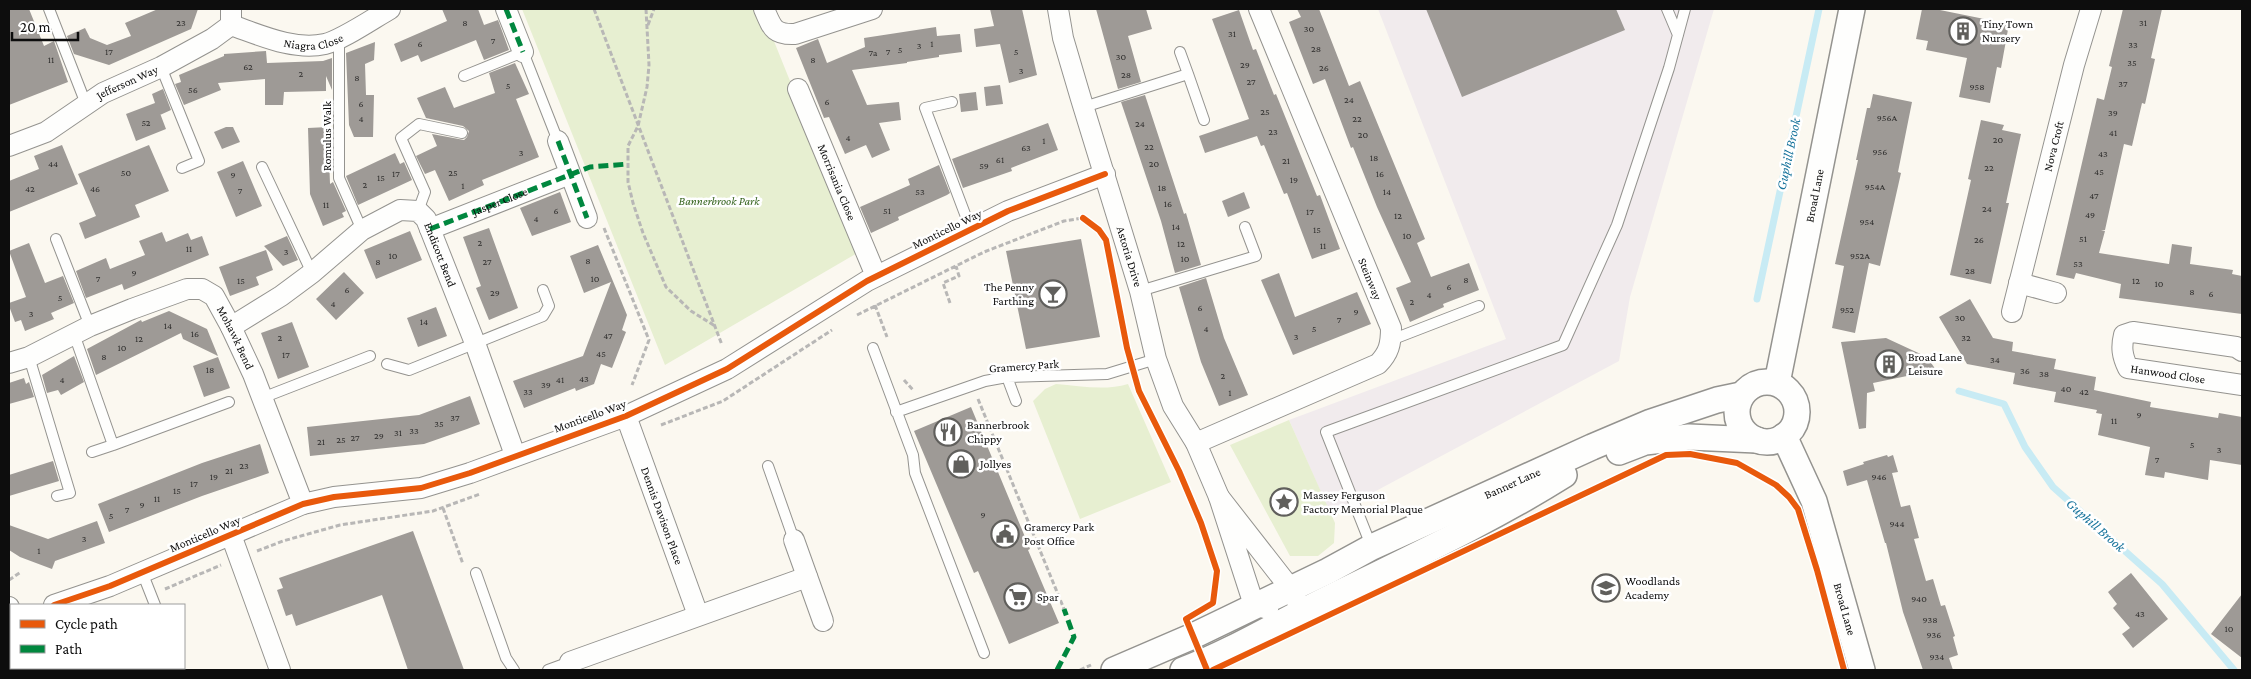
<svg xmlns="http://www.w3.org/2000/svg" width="2251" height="679" font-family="'Crimson Pro',serif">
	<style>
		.industrial { fill: #f1ebed }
		.green { fill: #e7efd1 }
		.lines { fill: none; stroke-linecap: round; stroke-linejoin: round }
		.stream { stroke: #c8ebf4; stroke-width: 7 }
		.building { fill: #9e9a96 }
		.service-casing { stroke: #94938f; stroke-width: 12 }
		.minor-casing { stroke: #94938f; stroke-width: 22 }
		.tertiary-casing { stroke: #94938f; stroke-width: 28 }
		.path { stroke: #b8b7b6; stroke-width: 3; stroke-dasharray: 5 2.5; stroke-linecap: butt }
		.service { stroke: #fefefd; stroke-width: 10 }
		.minor { stroke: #fefefd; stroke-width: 20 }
		.tertiary { stroke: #fefefd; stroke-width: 25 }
		.quiet { stroke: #00873e; stroke-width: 5; stroke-dasharray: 10 5; stroke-linecap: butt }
		.cycleway-casing { stroke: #fff; stroke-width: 9 }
		.cycleway { stroke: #e8590c; stroke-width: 6 }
		.labels { text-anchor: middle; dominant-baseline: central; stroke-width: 5; stroke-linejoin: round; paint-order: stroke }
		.number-label { font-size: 10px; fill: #31302f }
		.poi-label { font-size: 12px; fill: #0d0d0d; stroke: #fff; text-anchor: start }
		.street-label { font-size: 12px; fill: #0d0d0d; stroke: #fff }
		.park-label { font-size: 12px; font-style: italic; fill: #35631e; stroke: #fff }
		.water-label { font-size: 14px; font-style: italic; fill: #18749c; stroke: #fff }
	</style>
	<rect width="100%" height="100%" fill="#fbf8f0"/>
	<path class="industrial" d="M1378,9H1714L1630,297L1619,361L1331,515L1289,420L1506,339Z"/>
	<path class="green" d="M522,9H761L859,252L665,365Z
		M1056,384C1080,386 1105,391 1128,384L1171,482L1080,519L1033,401L1045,389Z
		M1289,420L1335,523L1334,543L1318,556H1290L1230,445Z"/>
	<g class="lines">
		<path class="stream" d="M1757,299L1819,9
			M1959,391L2004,404L2025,447L2053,487L2162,584L2234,670"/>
	</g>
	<path class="building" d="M9,9H29L44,46L54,41L68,82L9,105Z
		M158,9H198L191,29L109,65L74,54L67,36L85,28L90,38L107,45L131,36L125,23Z
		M442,9H478L484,25L498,20L509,50L484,60L476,40L421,62L418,55L401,62L394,44L447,21Z
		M990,9H1022L1037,75L1009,83L1000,44L976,47L974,29L994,26Z
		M1096,9H1146L1152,29L1128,36L1141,82L1118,89Z
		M1297,9H1319L1349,86L1360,81L1425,239L1417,243L1431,277L1469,263L1479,290L1443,304L1444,307L1410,322L1396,288L1411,282L1377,207L1353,147L1351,148L1325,79L1313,84L1289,22L1301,17Z
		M1426,9H1616L1625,30L1462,97Z
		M1922,9H1935L2009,24L2001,68L1997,67L1990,103L1959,97L1967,58L1926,50L1928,41L1916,39Z
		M2123,9H2162L2151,58L2155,59L2145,104L2142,103L2132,146L2124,144L2105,230H2101L2105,231L2099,253L2169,264L2172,244L2192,247L2190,264L2233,270L2232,274L2242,276V314L2119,298L2121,284L2076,273L2074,279L2056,275L2097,98L2104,100L2112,67L2109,66Z
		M1239,10L1253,50L1256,49L1274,95L1276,94L1317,196L1320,195L1340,249L1312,259L1287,193L1284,194L1264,145L1261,146L1257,136L1205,153L1199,136L1249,119L1212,19Z
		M936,27L937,36L960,34L962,52L939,55V57L907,62V63L852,70L867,105L899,102L901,120L879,123L890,150L872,158L866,145L845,154L829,117L824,118L796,48L818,39L827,63L865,47L864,38Z
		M375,42L374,60L365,64L366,95H374L373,137H354L349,125L346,53Z
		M266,51L267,63L323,61L332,58V90L326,76V91L284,92L283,105H265V79L218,83L221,90L184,105L175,84L181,82L179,75L224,56V54Z
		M515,63L529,94L516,99L539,157L482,180L484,185L449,201L435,170L425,174L416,156L437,146L432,134L464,140L467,137L469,131L463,126L426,118L417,98L445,87L454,108L495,93L489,73Z
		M1000,85L1003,104L986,106L984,87Z
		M163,89L171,110L160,115L158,108L166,129L136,141L126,114L155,103L152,94Z
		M976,92L978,110L961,112L959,94Z
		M1873,94L1912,102L1898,172L1901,173L1880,266L1869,263L1855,333L1832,328L1844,266L1835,264L1858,160H1856L1867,108H1870Z
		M1145,95L1184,214L1186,213L1201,265L1175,273L1161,221L1121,102Z
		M1981,120L2004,125L2002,130L2021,134L2006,203H2009L1991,284L1950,275L1971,180L1968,179Z
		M1048,123L1058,150L1011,168L1012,171L963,188L952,159Z
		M226,127H233L240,142L222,149L214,132Z
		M328,127L330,184L333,182L346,211L342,213L344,217L323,226L310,194L308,128Z
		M62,145L78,184L9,212V181L39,169L34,156Z
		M149,145L169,191L135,205L140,217L85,239L79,223L96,216L78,174Z
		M395,153L400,164L404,162L412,180L358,205L346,176Z
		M243,161L262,206L236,217L217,172Z
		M939,165L950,193L947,195L898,217L899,220L871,233L860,207L910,185L908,179Z
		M560,192L571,222L532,236L520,208Z
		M1244,192L1250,208L1228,217L1222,201Z
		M489,228L518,308L489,320L476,288L481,286L463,237Z
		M410,231L422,260L376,279L364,250Z
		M162,232L166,242L188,233L191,240L202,236L209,255L124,290L122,284L86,298L76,271L106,258L110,269L145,255L139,241Z
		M287,236L298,260L283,266L264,246Z
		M1081,239L1100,337L1026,349L1006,251Z
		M29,243L45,283L63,276L74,303L51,313L54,319L25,331L21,320L15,322L9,306V303L26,297L9,251Z
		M598,245L627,315L622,330L626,332L612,368L601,364L594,384L576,391L575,388L524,408L513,381L583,356L611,282L584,293L570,256Z
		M266,250L273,270L256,277L259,285L230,296L219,267Z
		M344,272L364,293L336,320L316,299Z
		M1279,273L1295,317L1357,292L1371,324L1293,355L1261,280Z
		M1206,278L1224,338L1248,395L1219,406L1201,362L1179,287Z
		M1970,299L1993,338L2013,342L2012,351L2056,359L2054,369L2096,377L2094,390L2151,402L2150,407L2218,418L2219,413L2242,417V465L2210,460L2208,480L2165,472L2164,478L2145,475L2150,447L2098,435L2102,414L2096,413L2097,410L2054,402L2056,392L2013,384L2015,373L1967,364L1939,317Z
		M436,307L447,336L418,347L407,318Z
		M169,311L207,329L218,356L183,339L181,333L96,375L87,349L141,320L142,322Z
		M292,322L309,367L278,379L261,333Z
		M1886,338L1927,357L1936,370L1873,383L1875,391L1867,393L1866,428L1859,429L1841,342Z
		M74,356L84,382L61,395L58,390L47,393L42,375Z
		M218,357L230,388L204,397L193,366Z
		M24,378L26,384L29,382L34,397L9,404V383Z
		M470,396L480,424L467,429L424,444L310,456L307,427L419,415Z
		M971,407L1030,549L1028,550L1059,623L1009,644L978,571L974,573L914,431Z
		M260,444L269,473L202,496L109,532L98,504L202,463Z
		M1887,455L1888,457L1893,455L1898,472L1892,473L1901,507L1910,505L1919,538L1914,539L1926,581L1933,579L1941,606L1945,605L1955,636L1953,637L1958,655L1949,658L1953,670H1923L1903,612L1886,543H1885L1867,480L1847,486L1843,471L1864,464L1863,462Z
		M53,461L59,481L9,496V475Z
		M97,521L105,543L55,561L52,569L20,557L9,550V525L48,539Z
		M413,531L464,670H408L382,595L296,626L292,614L286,616L277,590L283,588L279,578Z
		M2131,573L2168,619L2133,648L2122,634L2130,628L2113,608L2117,604L2108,592Z
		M2242,594V658L2211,634Z"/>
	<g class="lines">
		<g class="service-casing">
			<path id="service" d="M49,9L86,104
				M1667,9L1678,35
				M339,38V178L362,230
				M1180,52L1188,74
				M161,67L199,161L182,168
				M464,76L523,52L558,141
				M952,102L925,108L971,230
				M1084,107L1188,74L1204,120
				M262,167L312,273
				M418,211L425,192L401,138L419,124L462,133
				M56,239L90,326
				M1140,291L1256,256L1245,227
				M74,334L113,445L229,402
				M1391,340L1479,306
				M873,348L913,455L915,473L984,653
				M29,357L70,493L57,496
				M387,364L409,370L543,316L549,306L543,290
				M1007,377L1016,401
				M262,398L370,356
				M896,412L985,381L1007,377L1107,374L1156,359
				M92,452L113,445
				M768,466L794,540
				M1372,548L1326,432L1563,345L1617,225L1669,68L1685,9
				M142,572L155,605
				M476,573L506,658L514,670
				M548,670L570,662"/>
		</g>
		<g class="minor-casing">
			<g id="minor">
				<path d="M506,9L523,52"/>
				<path d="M764,9C772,27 773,35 795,34L872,9"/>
				<path id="s1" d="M1058,9L1063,38L1081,99L1140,291L1156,359L1173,406L1196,443L1219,497"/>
				<path id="s2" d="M231,25C260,35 294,51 325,44C342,40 374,18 390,9"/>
				<path id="s3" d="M798,89L876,276"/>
				<path d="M558,141L587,218"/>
				<path id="s4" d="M9,146L46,132L103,93L161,67L212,39L231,25V9"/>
				<path id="s5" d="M430,229L570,174"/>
				<path d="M2019,283L2056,293"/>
				<path id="s6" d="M2012,312L2074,65L2091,9"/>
				<path id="s7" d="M231,327L281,296L312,273L362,230L400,210L418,211L426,219L430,229L475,343L515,455"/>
				<path id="s8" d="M2242,351L2236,347L2133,332L2124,335C2121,347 2122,356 2128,368L2242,385"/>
				<path id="s9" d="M9,363L29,357L90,326L132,309L187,289H202L214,296L231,327L253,374L303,504"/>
				<path id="s10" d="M626,416L698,615"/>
				<path d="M1196,443L1378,364C1389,353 1391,344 1391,328L1259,9"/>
				<path d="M231,535L280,670"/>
				<path d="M794,540L823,621"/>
				<path d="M54,605L110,586L303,504L334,497L421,488L470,473L626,416L727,369L867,281L1008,211L1105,174"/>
				<path d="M9,607L11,613"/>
				<path d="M1268,609L1254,605L1219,497L1290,588L1297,601"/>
				<path d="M570,662L807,577"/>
				<path d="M47,670L49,668"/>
			</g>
		</g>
		<g class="tertiary-casing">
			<g id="tertiary">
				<circle cx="1767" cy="412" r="30"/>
				<path id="s11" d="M1777,383L1852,9"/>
				<path id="s12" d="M1784,436L1814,501L1862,670"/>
				<path d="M1619,452L1645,442L1689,437L1757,440"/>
				<path id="s13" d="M1114,670L1193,636L1328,571L1372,547L1592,447L1651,422L1717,400L1741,395"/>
				<path d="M1183,670C1233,651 1280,622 1329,598C1408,559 1489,522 1564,475"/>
			</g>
		</g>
		<path class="path" d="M594,9L722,345
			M646,9L649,65L647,87L638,126L628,146V182L633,203L643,233L666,287L691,311L715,326
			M648,25L654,9
			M604,228L649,340L632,385
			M950,303L943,283L959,276L956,266
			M875,305L887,337
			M857,315L984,252L1064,221L1083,218
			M904,380L913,390
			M978,399L1064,609
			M661,425L723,401L832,330
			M443,508L463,564
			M257,551L283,541L340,525L433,511L480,494
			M9,580L21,572
			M165,589L221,565
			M75,670L76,668
			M1080,670L1091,665"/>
		<use href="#service" class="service"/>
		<use href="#minor" class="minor"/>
		<use href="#tertiary" class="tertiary"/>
		<path class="quiet" d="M506,9L523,52
			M558,141L587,218
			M430,229L590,167L628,164
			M1057,670L1074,637L1064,609"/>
		<g class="cycleway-casing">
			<path id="cycleway" d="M1083,218L1099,230L1106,240L1127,348L1139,391L1179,471L1201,523L1217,571L1213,603L1186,619L1207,670
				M54,605L110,586L303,504L334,497L421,488L470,473L626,416L727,369L867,281L1008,211L1105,174
				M1213,670L1666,455L1690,454L1737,463L1776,485L1789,497L1798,509L1817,570L1844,670"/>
		</g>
		<use href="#cycleway" class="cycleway"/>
	</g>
	<defs>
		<g id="building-ring" transform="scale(1.4375)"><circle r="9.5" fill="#fff" stroke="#605f5c" stroke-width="1.5"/><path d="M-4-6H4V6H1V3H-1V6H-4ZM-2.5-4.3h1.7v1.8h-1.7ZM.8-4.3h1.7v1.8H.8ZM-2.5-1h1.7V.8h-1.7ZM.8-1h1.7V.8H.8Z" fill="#605f5c"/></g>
		<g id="bar-ring" transform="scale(1.4375)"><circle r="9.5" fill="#fff" stroke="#605f5c" stroke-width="1.5"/><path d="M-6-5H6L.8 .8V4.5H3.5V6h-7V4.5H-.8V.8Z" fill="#605f5c"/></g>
		<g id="restaurant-ring" transform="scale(1.4375)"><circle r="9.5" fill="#fff" stroke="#605f5c" stroke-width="1.5"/><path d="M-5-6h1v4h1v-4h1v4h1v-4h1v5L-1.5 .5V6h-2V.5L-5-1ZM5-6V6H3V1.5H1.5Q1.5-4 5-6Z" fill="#605f5c"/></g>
		<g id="shop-ring" transform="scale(1.4375)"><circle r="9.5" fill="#fff" stroke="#605f5c" stroke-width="1.5"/><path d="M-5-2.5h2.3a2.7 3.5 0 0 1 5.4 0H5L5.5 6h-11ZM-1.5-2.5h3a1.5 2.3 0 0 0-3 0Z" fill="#605f5c"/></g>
		<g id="sight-ring" transform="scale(1.4375)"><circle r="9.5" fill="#fff" stroke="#605f5c" stroke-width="1.5"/><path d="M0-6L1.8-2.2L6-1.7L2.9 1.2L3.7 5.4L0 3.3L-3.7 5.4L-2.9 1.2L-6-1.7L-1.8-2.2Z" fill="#605f5c"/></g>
		<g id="civic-ring" transform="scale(1.4375)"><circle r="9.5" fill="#fff" stroke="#605f5c" stroke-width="1.5"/><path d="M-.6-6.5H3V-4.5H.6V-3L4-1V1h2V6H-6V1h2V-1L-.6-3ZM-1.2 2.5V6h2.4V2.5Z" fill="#605f5c"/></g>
		<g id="school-ring" transform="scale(1.4375)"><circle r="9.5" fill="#fff" stroke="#605f5c" stroke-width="1.5"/><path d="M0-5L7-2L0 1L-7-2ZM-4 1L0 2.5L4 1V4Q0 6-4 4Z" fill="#605f5c"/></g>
		<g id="supermarket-ring" transform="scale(1.4375)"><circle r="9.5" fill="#fff" stroke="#605f5c" stroke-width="1.5"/><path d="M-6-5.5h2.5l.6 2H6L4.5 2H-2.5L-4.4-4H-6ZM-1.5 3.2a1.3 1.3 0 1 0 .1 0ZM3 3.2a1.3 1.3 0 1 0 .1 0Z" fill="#605f5c"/></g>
	</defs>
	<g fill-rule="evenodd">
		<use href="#building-ring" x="1963" y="31"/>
		<use href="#bar-ring" x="1053" y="294"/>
		<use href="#building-ring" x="1889" y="364"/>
		<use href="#restaurant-ring" x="948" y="432"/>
		<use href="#shop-ring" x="961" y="464"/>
		<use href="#sight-ring" x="1284" y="502"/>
		<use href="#civic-ring" x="1005" y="534"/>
		<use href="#school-ring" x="1606" y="588"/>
		<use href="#supermarket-ring" x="1018" y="597"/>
	</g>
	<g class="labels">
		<g class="number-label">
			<text x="181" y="22">23</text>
			<text x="465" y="22">8</text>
			<text x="2143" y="22">31</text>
			<text x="1309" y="28">30</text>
			<text x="1232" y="33">31</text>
			<text x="493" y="40">7</text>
			<text x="420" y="43">6</text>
			<text x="932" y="43">1</text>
			<text x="2133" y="44">33</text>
			<text x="919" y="45">3</text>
			<text x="1316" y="48">28</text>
			<text x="900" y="49">5</text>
			<text x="109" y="51">17</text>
			<text x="888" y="51">7</text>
			<text x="1016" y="51">5</text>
			<text x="873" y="52">7a</text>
			<text x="1121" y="56">30</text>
			<text x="51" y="59">11</text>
			<text x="813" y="59">8</text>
			<text x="2132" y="62">35</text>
			<text x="1245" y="64">29</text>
			<text x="248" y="66">62</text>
			<text x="1324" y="67">26</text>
			<text x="1021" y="70">3</text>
			<text x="301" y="73">2</text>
			<text x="1126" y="74">28</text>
			<text x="357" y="77">8</text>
			<text x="1251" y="81">27</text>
			<text x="2123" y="83">37</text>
			<text x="508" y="85">5</text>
			<text x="1977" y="86">958</text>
			<text x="193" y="89">56</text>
			<text x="1349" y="99">24</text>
			<text x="827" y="101">6</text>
			<text x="361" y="103">6</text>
			<text x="1265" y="111">25</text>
			<text x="2113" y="112">39</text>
			<text x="1887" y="117">956A</text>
			<text x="361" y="118">4</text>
			<text x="1357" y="118">22</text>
			<text x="146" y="122">52</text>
			<text x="1140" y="123">24</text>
			<text x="1273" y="131">23</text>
			<text x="2113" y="132">41</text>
			<text x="1363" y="134">20</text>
			<text x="848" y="137">4</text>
			<text x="1998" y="139">20</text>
			<text x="1044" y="140">1</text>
			<text x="1149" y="146">22</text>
			<text x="1026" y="147">63</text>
			<text x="1880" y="151">956</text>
			<text x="521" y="152">3</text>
			<text x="2103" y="153">43</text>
			<text x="1374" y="157">18</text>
			<text x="1000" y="159">61</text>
			<text x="1286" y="160">21</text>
			<text x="53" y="163">44</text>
			<text x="1154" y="163">20</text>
			<text x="984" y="165">59</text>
			<text x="1989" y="167">22</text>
			<text x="2099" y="171">45</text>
			<text x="126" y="172">50</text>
			<text x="453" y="172">25</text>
			<text x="396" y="173">17</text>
			<text x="1380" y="173">16</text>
			<text x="233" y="174">9</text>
			<text x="381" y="177">15</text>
			<text x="1294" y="179">19</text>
			<text x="365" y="184">2</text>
			<text x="463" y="185">1</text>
			<text x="1875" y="186">954A</text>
			<text x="1162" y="187">18</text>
			<text x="30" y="188">42</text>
			<text x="95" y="188">46</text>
			<text x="240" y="190">7</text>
			<text x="920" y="191">53</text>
			<text x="1387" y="191">14</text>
			<text x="2094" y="195">47</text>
			<text x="1168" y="203">16</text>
			<text x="326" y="204">11</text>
			<text x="1987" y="208">24</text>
			<text x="556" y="210">6</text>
			<text x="887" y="210">51</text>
			<text x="1310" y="211">17</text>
			<text x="2090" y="214">49</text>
			<text x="1398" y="215">12</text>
			<text x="536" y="218">4</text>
			<text x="1867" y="221">954</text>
			<text x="1176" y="226">14</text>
			<text x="1317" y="229">15</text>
			<text x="1407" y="235">10</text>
			<text x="2083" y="238">51</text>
			<text x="1979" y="239">26</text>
			<text x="480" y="242">2</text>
			<text x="1181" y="243">12</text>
			<text x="1323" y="245">11</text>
			<text x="189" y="248">11</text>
			<text x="286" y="251">3</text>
			<text x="393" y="255">10</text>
			<text x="1860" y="255">952A</text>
			<text x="1185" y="258">10</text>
			<text x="588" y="260">8</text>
			<text x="378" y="261">8</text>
			<text x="487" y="261">27</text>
			<text x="2078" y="263">53</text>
			<text x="1970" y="270">28</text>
			<text x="134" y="272">9</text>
			<text x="98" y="278">7</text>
			<text x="595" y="278">10</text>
			<text x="1466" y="279">8</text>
			<text x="241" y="280">15</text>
			<text x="2136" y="280">12</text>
			<text x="2159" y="283">10</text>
			<text x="1449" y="286">6</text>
			<text x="347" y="289">6</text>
			<text x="2192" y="291">8</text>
			<text x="495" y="292">29</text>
			<text x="2211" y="293">6</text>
			<text x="1429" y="294">4</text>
			<text x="60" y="297">5</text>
			<text x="1412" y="301">2</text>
			<text x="333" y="303">4</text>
			<text x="1200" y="307">6</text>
			<text x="1847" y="309">952</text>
			<text x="1356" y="311">9</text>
			<text x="31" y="313">3</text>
			<text x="1960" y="317">30</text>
			<text x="1339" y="319">7</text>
			<text x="424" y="321">14</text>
			<text x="168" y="325">14</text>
			<text x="1206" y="328">4</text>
			<text x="1314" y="328">5</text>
			<text x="195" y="333">16</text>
			<text x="608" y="335">47</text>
			<text x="1296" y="336">3</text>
			<text x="280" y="337">2</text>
			<text x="1966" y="337">32</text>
			<text x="139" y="338">12</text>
			<text x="122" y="347">10</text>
			<text x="601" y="353">45</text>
			<text x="286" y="354">17</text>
			<text x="104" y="356">8</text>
			<text x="1995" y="359">34</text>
			<text x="210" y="369">18</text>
			<text x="2025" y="370">36</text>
			<text x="2044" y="373">38</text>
			<text x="1223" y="375">2</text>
			<text x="584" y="378">43</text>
			<text x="62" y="379">4</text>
			<text x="560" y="379">41</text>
			<text x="546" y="384">39</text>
			<text x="2066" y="388">40</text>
			<text x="528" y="391">33</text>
			<text x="2084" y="391">42</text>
			<text x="1230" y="392">1</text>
			<text x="2139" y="414">9</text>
			<text x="455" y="417">37</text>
			<text x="2114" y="420">11</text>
			<text x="439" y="423">35</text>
			<text x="414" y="430">33</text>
			<text x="398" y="432">31</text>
			<text x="379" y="435">29</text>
			<text x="355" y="437">27</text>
			<text x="341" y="439">25</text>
			<text x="321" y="441">21</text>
			<text x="2192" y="444">5</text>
			<text x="2219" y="449">3</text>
			<text x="2157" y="459">7</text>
			<text x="244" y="465">23</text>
			<text x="229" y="470">21</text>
			<text x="214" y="476">19</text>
			<text x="1879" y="476">946</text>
			<text x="194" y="483">17</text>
			<text x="177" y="490">15</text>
			<text x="157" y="498">11</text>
			<text x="142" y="504">9</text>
			<text x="127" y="509">7</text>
			<text x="983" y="514">9</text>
			<text x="111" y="515">5</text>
			<text x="1897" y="523">944</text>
			<text x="84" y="538">3</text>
			<text x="39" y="550">1</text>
			<text x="1919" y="598">940</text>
			<text x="2140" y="613">43</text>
			<text x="1930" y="619">938</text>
			<text x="2229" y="628">10</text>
			<text x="1934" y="634">936</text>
			<text x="1937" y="656">934</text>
		</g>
		<g class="poi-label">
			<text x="1982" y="24">Tiny Town<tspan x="1982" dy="14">Nursery</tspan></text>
			<text x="1034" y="287" text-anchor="end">The Penny<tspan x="1034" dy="14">Farthing</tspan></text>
			<text x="1908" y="357">Broad Lane<tspan x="1908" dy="14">Leisure</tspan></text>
			<text x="967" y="425">Bannerbrook<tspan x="967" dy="14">Chippy</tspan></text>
			<text x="980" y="464">Jollyes</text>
			<text x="1303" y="495">Massey Ferguson<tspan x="1303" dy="14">Factory Memorial Plaque</tspan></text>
			<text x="1024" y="527">Gramercy Park<tspan x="1024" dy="14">Post Office</tspan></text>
			<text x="1625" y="581">Woodlands<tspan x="1625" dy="14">Academy</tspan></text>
			<text x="1037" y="597">Spar</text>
		</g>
		<g class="street-label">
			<text stroke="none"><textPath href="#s2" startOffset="86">Niagra Close</textPath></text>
			<text stroke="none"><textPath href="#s4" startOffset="135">Jefferson Way</textPath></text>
			<text transform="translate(327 136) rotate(-90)">Romulus Walk</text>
			<text stroke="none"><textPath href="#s6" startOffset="171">Nova Croft</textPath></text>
			<text stroke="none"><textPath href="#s3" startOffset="101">Morrisania Close</textPath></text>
			<text stroke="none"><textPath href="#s11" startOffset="191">Broad Lane</textPath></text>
			<text stroke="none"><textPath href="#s5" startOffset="75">Jasper Close</textPath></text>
			<text transform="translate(947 229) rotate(-26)">Monticello Way</text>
			<text stroke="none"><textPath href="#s7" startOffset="274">Endicott Bend</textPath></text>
			<text stroke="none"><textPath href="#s1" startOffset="258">Astoria Drive</textPath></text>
			<text transform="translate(1370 279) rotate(68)">Steinway</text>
			<text stroke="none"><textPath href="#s9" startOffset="269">Mohawk Bend</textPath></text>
			<text transform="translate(1024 366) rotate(-4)">Gramercy Park</text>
			<text stroke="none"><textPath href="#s8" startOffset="195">Hanwood Close</textPath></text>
			<text transform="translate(590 416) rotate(-20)">Monticello Way</text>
			<text stroke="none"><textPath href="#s13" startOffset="440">Banner Lane</textPath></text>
			<text stroke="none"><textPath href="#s10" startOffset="106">Dennis Davison Place</textPath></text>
			<text transform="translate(205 534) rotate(-23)">Monticello Way</text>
			<text stroke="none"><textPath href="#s12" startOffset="184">Broad Lane</textPath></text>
		</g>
		<g class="park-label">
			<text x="719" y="201">Bannerbrook Park</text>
		</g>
		<g class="water-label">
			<text transform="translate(1788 154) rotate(-78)">Guphill Brook</text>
			<text transform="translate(2096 525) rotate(41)">Guphill Brook</text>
		</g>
	</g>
	<rect width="2251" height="679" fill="none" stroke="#0d0d0d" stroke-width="20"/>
	<rect x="10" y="604" width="175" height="65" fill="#ffffff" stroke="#9e9e9e"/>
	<rect x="20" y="620" width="25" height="8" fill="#e8590c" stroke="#9e9e9e"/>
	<text x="55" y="629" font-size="15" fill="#0d0d0d">Cycle path</text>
	<rect x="20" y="645" width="25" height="8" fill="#00873e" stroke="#9e9e9e"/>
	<text x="55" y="654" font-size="15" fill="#0d0d0d">Path</text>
	<path d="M12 32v8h66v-8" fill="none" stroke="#0d0d0d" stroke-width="2.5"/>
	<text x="20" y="32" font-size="15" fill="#0d0d0d" stroke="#ffffff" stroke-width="4" paint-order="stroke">20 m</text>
</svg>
